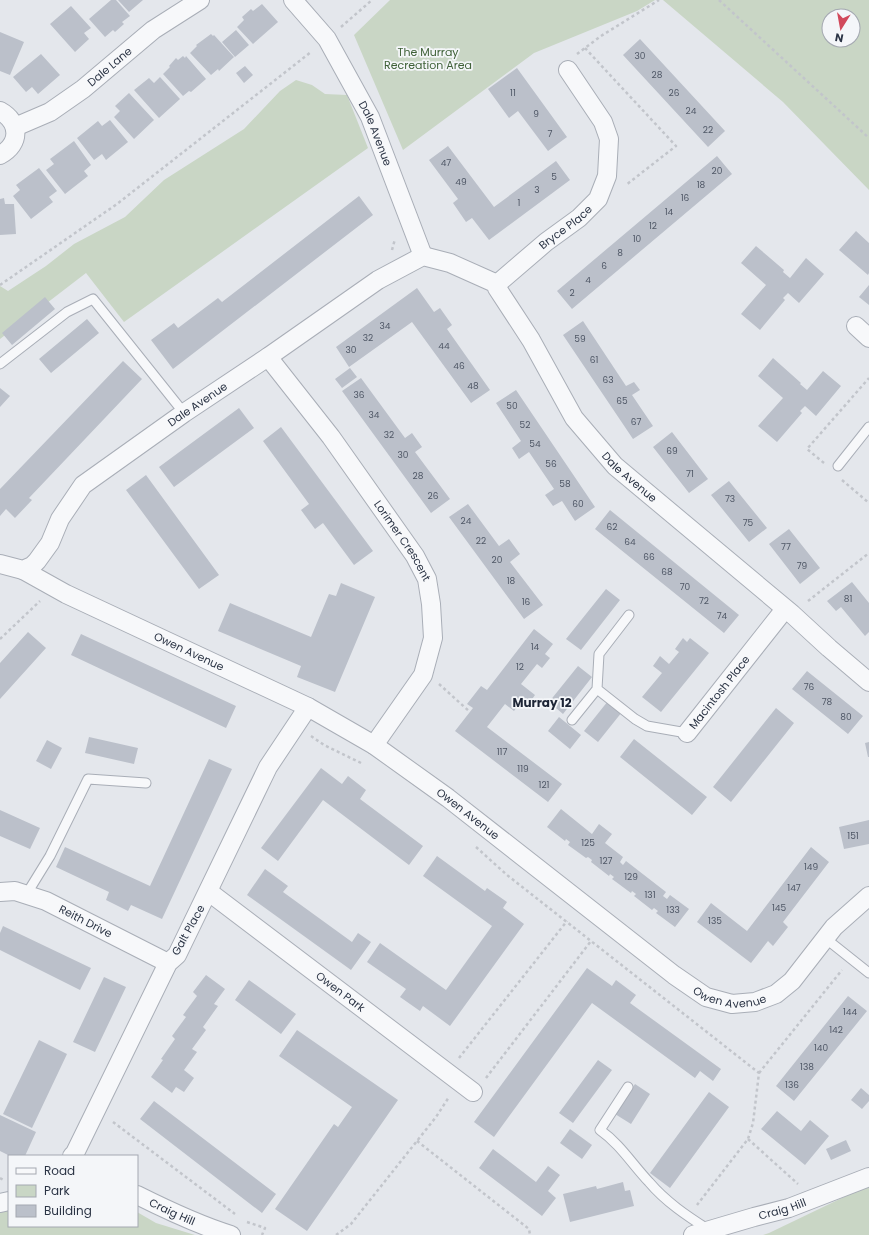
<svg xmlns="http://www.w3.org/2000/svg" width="869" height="1235" font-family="Poppins,sans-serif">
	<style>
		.green { fill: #c9d6c5; fill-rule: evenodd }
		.building { fill: #bbc0ca }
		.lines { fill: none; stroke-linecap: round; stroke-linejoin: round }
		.lane-casing { stroke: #a9aeb7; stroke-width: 11 }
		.street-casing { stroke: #a9aeb7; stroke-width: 20 }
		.path { stroke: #c2c5cb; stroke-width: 2.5; stroke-dasharray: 3 3; stroke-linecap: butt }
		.lane { stroke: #f7f8fa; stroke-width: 9 }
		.street { stroke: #f7f8fa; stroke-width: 18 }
		.labels { text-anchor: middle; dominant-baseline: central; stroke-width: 3.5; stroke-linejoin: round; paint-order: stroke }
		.number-label { font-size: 9px; fill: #4f5766 }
		.park-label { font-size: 11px; fill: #3f6138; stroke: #f4f6f9 }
		.street-label { font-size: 11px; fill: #2b3445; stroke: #f4f6f9 }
		.neighbourhood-label { font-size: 12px; font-weight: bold; fill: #1d2536; stroke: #f4f6f9 }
	</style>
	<rect width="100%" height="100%" fill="#e4e7ec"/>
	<path class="green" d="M390,0H655L637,11L534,53L403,150L354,35Z
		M663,0H869V190L783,102ZM829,16H853V40H829Z
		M296,80L312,85L325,94L347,95L368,148L124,322L86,273L0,339V286L8,291L46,266L74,244L125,217L164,180L244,129L280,91Z
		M869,1185V1235H763L769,1233Z
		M9,1208V1226H137V1212L156,1223L195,1235H0V1213Z"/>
	<path class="building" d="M111,0H116L130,16L122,22L124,24L115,32L113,30L105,37L89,19Z
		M118,0H143L129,12Z
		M262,4L278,22L253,44L237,27L244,20L242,17L251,9L253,11Z
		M71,6L91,28L84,33L89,39L75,52L50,24Z
		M236,30L249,45L235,57L222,42Z
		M0,32L24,42L10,75L0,71Z
		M211,34L213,36L214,35L234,57L219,71L218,69L211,75L190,53L197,46L196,45Z
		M640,39L725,131L708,147L623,55Z
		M41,54L60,75L38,94L32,87L26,92L13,77Z
		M183,56L185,58L186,56L206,79L191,92L189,91L183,96L163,74L170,67L169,66L176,58L178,60Z
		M245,66L253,75L244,83L236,73Z
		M517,68L567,137L548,151L518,111L509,118L488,89Z
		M160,77L180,99L159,118L134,90L149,78L154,83Z
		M129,93L154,120L134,139L114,117L120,111L115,106Z
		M110,120L128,142L106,160L102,154L94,160L77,138L98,121L102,126Z
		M74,141L91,165L84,171L88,176L65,194L46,170L54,164L50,159Z
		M448,146L494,207L556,161L570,180L489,240L472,218L466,222L453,203L458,199L429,160Z
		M717,156L732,174L572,309L557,291Z
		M39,168L57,191L49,197L53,202L31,219L13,196L20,190L16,185Z
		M359,196L373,215L173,369L151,340L174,323L178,328L218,298L222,302Z
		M4,198L5,204H14L16,234L0,235V199Z
		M856,231L869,243V273L868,275L839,250Z
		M756,246L784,270L783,272L790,278L806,258L824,274L799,303L788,293L783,298L785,300L760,330L741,314L766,285L741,263Z
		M869,285V305L859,297Z
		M417,288L434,312L440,308L452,325L447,329L490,390L471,403L412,322L349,367L336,347Z
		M45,297L55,309L12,345L2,333Z
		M87,319L99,333L51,373L39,359Z
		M583,321L626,386L634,382L640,390L632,395L653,426L633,439L563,335Z
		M773,358L801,383L800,384L807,390L823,371L841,386L816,416L805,406L800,411L802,413L777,442L758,426L783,398L758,376Z
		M123,361L142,379L29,498L32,500L15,518L6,509L0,516V489Z
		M350,368L357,377L342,388L335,379Z
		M361,378L405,438L412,433L422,447L415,452L450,499L431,513L342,391Z
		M0,388L10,396L0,407Z
		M516,390L595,507L575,521L562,501L553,506L545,495L554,489L529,452L519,459L512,448L521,441L496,403Z
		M239,408L254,428L174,487L159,467Z
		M281,427L373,551L354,565L323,523L315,529L301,510L309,504L263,441Z
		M672,432L708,479L689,493L653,447Z
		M146,475L219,575L199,589L126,490Z
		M729,481L767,528L749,542L711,495Z
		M468,504L499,546L509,539L520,554L510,562L543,605L524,619L449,517Z
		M610,510L739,615L724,633L595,529Z
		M789,529L820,568L800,584L769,544Z
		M852,582L869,603V632L865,636L841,607L836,611L827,601Z
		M341,583L375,597L335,692L297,677L301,666L218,631L230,603L311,637L329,594L336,596Z
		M606,589L620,600L581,650L566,639Z
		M534,629L553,644L545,654L550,658L542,668L537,664L521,684L535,695L528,705L522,700L514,711L505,704L487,727L562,784L548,802L455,731L473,708L467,704L481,686L487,690Z
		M28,632L46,648L0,699V663Z
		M81,634L236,706L226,728L71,655Z
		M683,638L687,642L690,638L709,653L661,712L642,697L662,673L653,666L660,656L669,664L679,652L675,649Z
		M578,666L592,677L563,714L549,702Z
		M807,671L863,716L848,734L792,689Z
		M608,701L622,712L598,742L584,731Z
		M776,708L794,723L731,802L713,787Z
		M559,717L581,735L570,749L548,731Z
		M89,737L138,748L134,764L85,753Z
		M634,739L707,797L692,815L620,757Z
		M47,740L62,748L51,769L36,761Z
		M869,742V757H868L865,743Z
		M209,759L232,769L162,919L131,905L128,911L106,900L109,892L56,867L65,847L150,886Z
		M321,768L342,784L348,776L366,790L360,799L423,846L409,865L323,800L278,861L261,848Z
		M561,809L592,834L599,824L612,834L605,843L623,857L620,862L623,865L626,861L666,892L663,896L667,899L670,895L689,909L675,927L656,913L658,911L654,908L652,910L634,896L636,894L632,891L631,893L612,879L614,877L610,874L609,876L591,862L592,860L588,857L586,858L568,845L570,842L566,839L565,841L547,827Z
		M0,810L40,828L30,849L0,836Z
		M869,820V844L844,849L839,827Z
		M811,847L829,862L783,922L788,927L773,946L768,941L751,963L697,922L711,903L747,931Z
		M437,856L485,891L487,888L507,902L503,908L524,924L450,1026L423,1006L420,1011L400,997L406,989L367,962L380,943L446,990L492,926L423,876Z
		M265,869L288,886L283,892L352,942L358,933L371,942L351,970L247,895Z
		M3,926L91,968L80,990L0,950V933Z
		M587,968L612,986L616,980L636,995L630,1003L721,1069L713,1081L700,1071L695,1078L592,1003L494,1137L474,1122Z
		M206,975L225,989L214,1004L218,1006L203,1027L206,1030L192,1049L197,1052L184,1070L194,1078L184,1092L176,1087L172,1093L151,1077L163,1060L161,1059L175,1039L172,1036L186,1017L183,1015L197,996L193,992Z
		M104,977L126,987L95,1052L73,1042Z
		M249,980L296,1014L281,1034L235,1000Z
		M848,996L867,1011L794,1101L776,1086Z
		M297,1030L398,1100L307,1231L275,1209L334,1124L338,1127L352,1107L279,1056Z
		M39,1040L67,1054L32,1128L3,1114Z
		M598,1060L612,1070L573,1123L559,1113Z
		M635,1084L650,1094L631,1124L615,1114Z
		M861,1088L869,1095V1101L862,1109L851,1100Z
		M709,1092L729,1107L670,1188L650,1173Z
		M154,1101L276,1194L262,1213L140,1119Z
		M777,1111L801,1131L810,1120L829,1136L805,1165L761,1129Z
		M0,1115L36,1132L25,1156H10L0,1151Z
		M570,1129L592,1145L582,1159L560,1143Z
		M846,1140L851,1151L831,1160L826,1149Z
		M493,1149L536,1182L548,1166L560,1175L548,1191L556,1198L542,1216L479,1168Z
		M623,1182L625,1191L630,1190L634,1206L570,1222L563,1194L596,1186L597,1189Z"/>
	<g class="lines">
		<g class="lane-casing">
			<path id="lane" d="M0,364L67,312L93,299L184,413
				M838,466L869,427
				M629,615L599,654L597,689L635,719L647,726L687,733
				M572,720L597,689
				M26,895L50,856L88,779L146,783
				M825,938L869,973
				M628,1087L600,1130C620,1144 632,1164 649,1182C666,1202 687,1216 709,1230"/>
		</g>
		<g class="street-casing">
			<g id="street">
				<path id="s1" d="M293,0L327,39L370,117L423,256"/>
				<path d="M0,111C20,122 21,144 0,155"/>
				<path id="s2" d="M15,127L50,112L83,89L153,30L200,0"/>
				<path id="s3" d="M497,284L546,242L579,218L598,199L607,176L609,139L603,122L568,70"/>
				<path d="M856,326L869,338"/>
				<path id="s4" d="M268,357L331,437L415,556L427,579L431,604L433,638L423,675L374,745"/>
				<path id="s5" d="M0,564L23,570L32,566L37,561L50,543L60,519L83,485L184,413L268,357L378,280L423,256L450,263L497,284V288L531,340L574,418L615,466L792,614L829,648L869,682"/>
				<path id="s6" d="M23,570L66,594L308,707L374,745L448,798L674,975L706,997L732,1004L755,1002L776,994L792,981L834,927L869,896"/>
				<path id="s7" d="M687,733L785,609"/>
				<path id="s8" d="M0,892L15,891L46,901L168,963"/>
				<path id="s9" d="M209,892L473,1092"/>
				<path d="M72,1156L75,1153L168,963L177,955L268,767L308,707"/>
				<path id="s10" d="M137,1195C167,1210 198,1225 231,1235"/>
				<path d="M0,1203L9,1201"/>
				<path id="s11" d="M693,1235L754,1217L789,1208L869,1177"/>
			</g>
		</g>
		<path class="path" d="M719,0L869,138
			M341,27L372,0
			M585,48L676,146L626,185
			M577,54L601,36L659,0
			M392,250L395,239
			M0,285L117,204L311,52
			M824,463L807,449L869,378
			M842,480L869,503
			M808,601L869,553
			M0,639L40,601
			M439,684L470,712
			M311,736L324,745L361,763
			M476,847L507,875L759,1073L753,1123L748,1139L697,1205
			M459,1058L567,921
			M759,1073L842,970
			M486,1078L591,941
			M113,1122L235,1214
			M748,1139L798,1184
			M417,1141L529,1229L530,1235
			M0,1178L5,1181
			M247,1222L265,1228L262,1235
			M336,1235L351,1224L436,1117L449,1097"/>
		<use href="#lane" class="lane"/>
		<use href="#street" class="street"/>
	</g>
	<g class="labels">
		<g class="number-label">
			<text x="640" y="56">30</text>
			<text x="657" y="75">28</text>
			<text x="513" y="93">11</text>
			<text x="674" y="93">26</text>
			<text x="691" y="111">24</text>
			<text x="536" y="114">9</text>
			<text x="708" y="130">22</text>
			<text x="550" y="134">7</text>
			<text x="446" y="163">47</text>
			<text x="717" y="171">20</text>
			<text x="554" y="177">5</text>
			<text x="461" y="182">49</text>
			<text x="701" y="185">18</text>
			<text x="537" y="190">3</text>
			<text x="685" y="198">16</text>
			<text x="519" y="203">1</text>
			<text x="669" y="212">14</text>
			<text x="653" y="226">12</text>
			<text x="637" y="239">10</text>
			<text x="620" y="253">8</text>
			<text x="604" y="266">6</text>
			<text x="588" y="280">4</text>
			<text x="572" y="293">2</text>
			<text x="385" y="326">34</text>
			<text x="368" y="338">32</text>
			<text x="580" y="339">59</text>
			<text x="444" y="346">44</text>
			<text x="351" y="350">30</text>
			<text x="594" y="360">61</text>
			<text x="459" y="366">46</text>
			<text x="608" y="380">63</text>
			<text x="473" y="386">48</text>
			<text x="359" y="395">36</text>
			<text x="622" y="401">65</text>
			<text x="512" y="406">50</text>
			<text x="374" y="415">34</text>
			<text x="636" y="422">67</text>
			<text x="525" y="425">52</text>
			<text x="389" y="435">32</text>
			<text x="535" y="444">54</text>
			<text x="672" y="451">69</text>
			<text x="403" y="455">30</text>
			<text x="551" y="464">56</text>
			<text x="690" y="474">71</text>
			<text x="418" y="476">28</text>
			<text x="565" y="484">58</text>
			<text x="433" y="496">26</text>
			<text x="730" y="499">73</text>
			<text x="578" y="504">60</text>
			<text x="466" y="521">24</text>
			<text x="748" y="523">75</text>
			<text x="612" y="527">62</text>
			<text x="481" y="541">22</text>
			<text x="630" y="542">64</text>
			<text x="786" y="547">77</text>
			<text x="649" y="557">66</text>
			<text x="497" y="560">20</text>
			<text x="802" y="566">79</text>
			<text x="667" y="572">68</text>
			<text x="511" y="581">18</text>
			<text x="685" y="587">70</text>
			<text x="848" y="599">81</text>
			<text x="704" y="601">72</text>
			<text x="526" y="602">16</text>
			<text x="722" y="616">74</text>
			<text x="535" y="647">14</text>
			<text x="520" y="667">12</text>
			<text x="809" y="687">76</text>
			<text x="827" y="702">78</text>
			<text x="846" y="717">80</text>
			<text x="502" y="752">117</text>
			<text x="523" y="769">119</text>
			<text x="544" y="785">121</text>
			<text x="853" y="836">151</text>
			<text x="588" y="843">125</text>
			<text x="606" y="861">127</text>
			<text x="811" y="867">149</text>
			<text x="631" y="877">129</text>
			<text x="794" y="888">147</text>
			<text x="650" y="895">131</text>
			<text x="779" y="908">145</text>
			<text x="673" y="910">133</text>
			<text x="715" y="921">135</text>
			<text x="850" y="1012">144</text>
			<text x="836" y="1030">142</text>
			<text x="821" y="1048">140</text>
			<text x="807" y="1067">138</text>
			<text x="792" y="1085">136</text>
		</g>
		<g class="park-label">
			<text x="428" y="52">The Murray<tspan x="428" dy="13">Recreation Area</tspan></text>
		</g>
		<g class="street-label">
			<text stroke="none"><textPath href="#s2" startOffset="113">Dale Lane</textPath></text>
			<text stroke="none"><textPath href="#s1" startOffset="158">Dale Avenue</textPath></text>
			<text stroke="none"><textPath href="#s3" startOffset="89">Bryce Place</textPath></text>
			<text stroke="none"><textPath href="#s5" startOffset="270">Dale Avenue</textPath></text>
			<text stroke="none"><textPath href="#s5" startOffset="856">Dale Avenue</textPath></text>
			<text stroke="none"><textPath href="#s4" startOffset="228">Lorimer Crescent</textPath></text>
			<text stroke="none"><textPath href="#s6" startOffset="185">Owen Avenue</textPath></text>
			<text stroke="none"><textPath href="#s7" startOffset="52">Macintosh Place</textPath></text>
			<text stroke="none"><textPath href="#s6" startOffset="509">Owen Avenue</textPath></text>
			<text stroke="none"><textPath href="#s8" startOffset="92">Reith Drive</textPath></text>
			<text transform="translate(188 930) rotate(-61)">Galt Place</text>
			<text stroke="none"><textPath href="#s6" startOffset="833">Owen Avenue</textPath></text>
			<text stroke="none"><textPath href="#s9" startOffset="165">Owen Park</textPath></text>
			<text stroke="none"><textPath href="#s11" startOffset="93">Craig Hill</textPath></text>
			<text stroke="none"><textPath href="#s10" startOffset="39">Craig Hill</textPath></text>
		</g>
		<g class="neighbourhood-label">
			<text x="542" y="702">Murray 12</text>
		</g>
	</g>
	<rect x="8" y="1155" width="130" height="72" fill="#f4f6f9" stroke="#a4a8b1"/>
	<rect x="16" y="1168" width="20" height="6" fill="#f7f8fa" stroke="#a4a8b1"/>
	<text x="44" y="1175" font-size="12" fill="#2b3445">Road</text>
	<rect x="16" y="1185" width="20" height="12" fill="#c9d6c5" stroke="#a4a8b1"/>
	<text x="44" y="1195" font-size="12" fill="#2b3445">Park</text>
	<rect x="16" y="1205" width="20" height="12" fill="#bbc0ca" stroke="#a4a8b1"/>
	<text x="44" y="1215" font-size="12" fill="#2b3445">Building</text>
	<g transform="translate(841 28) rotate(191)"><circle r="19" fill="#f4f6f9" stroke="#a4a8b1"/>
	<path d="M0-3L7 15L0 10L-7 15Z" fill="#d1495b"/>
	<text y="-6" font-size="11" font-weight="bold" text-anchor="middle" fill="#2b3445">N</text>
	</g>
</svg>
